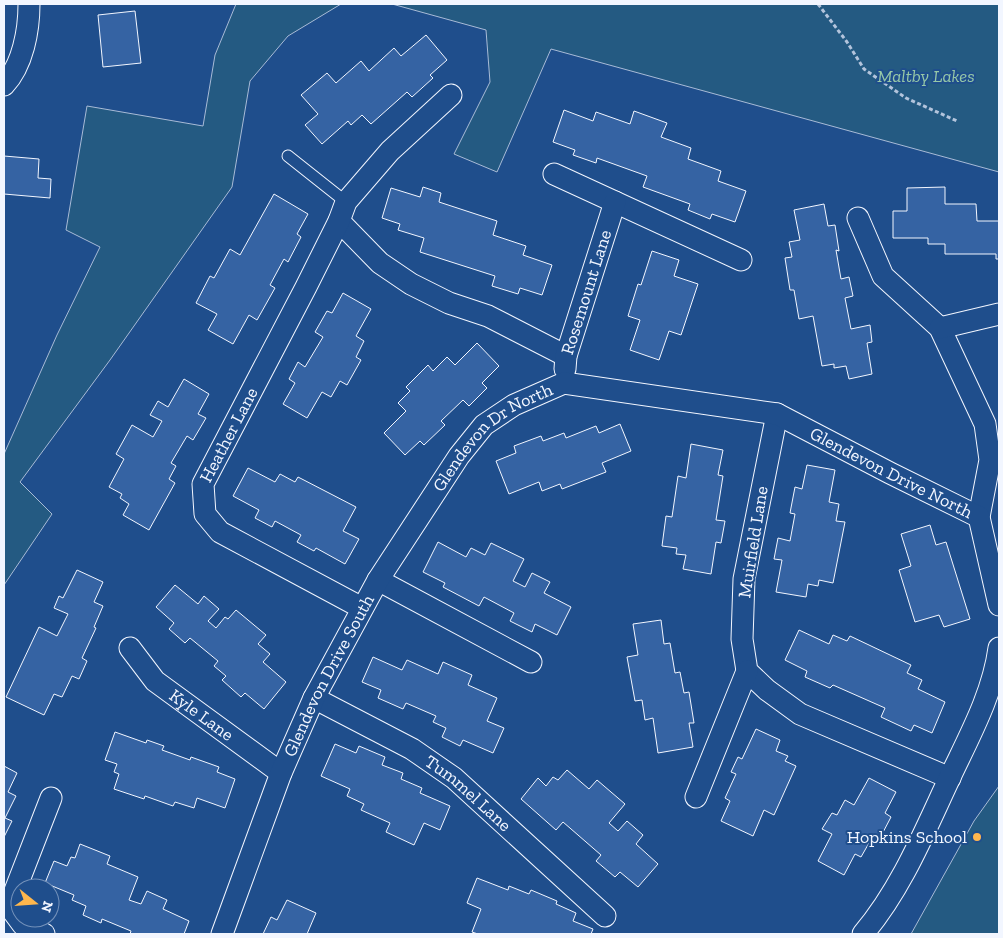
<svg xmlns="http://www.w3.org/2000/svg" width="1003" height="938" font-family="'Zilla Slab',serif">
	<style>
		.green { fill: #245a82; stroke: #a8bbd7 }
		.building { fill: #3563a3; stroke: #f2f6ff }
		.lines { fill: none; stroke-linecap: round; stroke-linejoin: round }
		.lane-casing { stroke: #f2f6ff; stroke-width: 13 }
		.street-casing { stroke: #f2f6ff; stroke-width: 23 }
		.path { stroke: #b3c4dc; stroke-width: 3; stroke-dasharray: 4 2.5; stroke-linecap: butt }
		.lane { stroke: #1f4e8c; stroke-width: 11 }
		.street { stroke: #1f4e8c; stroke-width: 21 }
		.poi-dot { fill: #ffb74d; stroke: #1f4e8c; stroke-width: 2 }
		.labels { text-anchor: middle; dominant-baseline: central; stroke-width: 4; stroke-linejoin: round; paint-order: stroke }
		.park-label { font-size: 18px; font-style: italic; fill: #97c8a6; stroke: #1f4e8c }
		.street-label { font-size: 18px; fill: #f2f6ff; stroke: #1f4e8c }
		.poi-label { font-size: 18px; fill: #f2f6ff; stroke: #1f4e8c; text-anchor: end }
	</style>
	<rect width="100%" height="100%" fill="#1f4e8c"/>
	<path class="green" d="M236,4H341L288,36L250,81L232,187L110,360L20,482L52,514L4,585V454L57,335L100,247L66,230L87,106L203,126L215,55Z
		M392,4H999V172L551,49L497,172L454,154L490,82L486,30Z
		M999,786V934H911L974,821Z"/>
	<path class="building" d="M135,11L141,63L103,67L98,15Z
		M426,35L447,60L430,75L433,78L412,97L407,92L371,124L362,115L351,125L348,121L322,144L305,125L318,114L301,95L327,73L336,83L361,61L369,71L394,48L401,56Z
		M564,110L593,121L596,112L630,124L634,111L667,123L661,137L691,148L688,159L721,171L718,181L746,191L735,222L712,214L710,219L688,210L690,204L643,187L647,176L597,158L596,163L573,155L575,150L553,142Z
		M4,156L39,159L38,178L51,179L50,198L4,194Z
		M423,187L441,193L439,202L497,221L493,235L526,246L523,255L552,265L542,295L520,288L518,294L492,286L495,276L420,252L424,238L398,230L400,224L382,218L391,188L420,197Z
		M945,187V204H976L977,221H999V259H996V254H945V244H928V238H893V211H907V188Z
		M274,194L308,214L297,234L301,237L288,262L284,259L270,285L275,288L257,320L249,315L233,344L208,330L217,314L196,303L210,276L214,278L230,249L240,255Z
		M824,204L828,226L835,225L839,251L836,250L841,279L849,277L853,296L845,298L851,329L870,325L872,342L867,343L872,374L849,379L846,366L834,368V364L822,366L813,316L799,319L794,290H790L785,258L792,257L789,242L800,240L794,210Z
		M652,251L679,260L674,276L698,284L681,335L669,331L659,360L630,350L640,320L628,316L638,284L641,285Z
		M343,293L371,309L356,336L364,341L356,357L361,360L347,385L340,381L331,397L322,392L307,418L283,404L295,383L289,379L298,362L305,367L323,337L315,332L327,311L332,313Z
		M477,343L499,366L482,383L487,388L469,406L463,400L441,421L445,425L424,445L420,441L405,455L384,433L406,411L398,403L410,391L406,387L428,365L433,371L447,357L455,365Z
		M184,379L209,394L198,414L206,418L193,440L187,436L171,463L176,466L169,479L175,483L149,530L123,515L129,504L120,498L122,494L109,487L124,459L116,454L132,425L153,437L162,421L150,415L158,401L168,407Z
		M620,424L631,451L602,463L606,472L562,489L560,484L542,491L539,482L509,494L496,461L516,453L514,446L541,436L543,441L564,433L566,438L596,426L599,433Z
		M691,444L723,450L718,475L723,476L716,520L725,521L721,543L716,542L711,574L683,569L686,555L676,554L677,548L662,546L666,516L672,517L678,476L686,478Z
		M807,465L835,470L829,502L839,504L836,521L845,522L833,583L819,580L818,586L808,584L806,597L776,592L782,560L774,559L778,538L790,541L795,514L790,513L795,487L802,489Z
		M248,468L275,482L280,474L295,482L298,477L356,507L343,531L359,539L345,564L316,548L314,551L297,542L301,535L275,521L272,527L255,518L259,510L233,496Z
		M930,525L936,545L946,542L970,619L944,627L939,615L915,622L899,570L911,566L901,534Z
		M438,542L466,557L471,548L485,555L491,543L524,559L513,581L525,587L532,573L550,582L544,593L571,607L557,635L535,624L532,632L510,621L514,613L484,597L479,606L443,587L445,583L423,572Z
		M77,570L103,582L94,602L103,606L94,627L96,628L82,658L87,661L79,679L72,676L62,697L54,694L44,715L6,697L39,627L57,636L68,614L54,608L59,596L63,598Z
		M175,585L198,604L204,596L219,609L208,621L216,628L225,617L228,619L236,610L266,635L258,644L270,654L263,662L286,682L264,709L245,693L241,697L222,680L226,676L214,666L218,661L190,638L185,643L169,629L174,623L156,607Z
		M661,620L664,644L670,643L675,673L680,672L684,693L689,692L694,723H689L693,747L658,753L653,718L645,720L642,700L635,701L627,657L638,655L633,624Z
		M799,630L829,644L833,635L847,641L850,636L911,665L907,673L922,680L918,689L945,702L932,733L914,725L911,731L881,717L885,708L833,685L830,688L805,677L807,671L785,660Z
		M373,657L402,670L407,660L438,674L443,662L472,675L468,685L497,698L487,721L504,728L493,753L463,740L460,746L442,737L446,728L433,722L436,716L406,703L403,709L378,698L381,690L362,682Z
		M756,729L780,740L776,751L788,756L785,761L796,766L774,815L764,810L753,836L721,821L730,801L725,798L736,774L731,772L738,757L742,759Z
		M115,732L146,743L147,740L164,746L162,750L190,760L191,757L219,767L217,772L235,779L225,808L197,798L194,808L175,802L173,806L145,796L144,799L114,789L119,774L114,772L117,764L105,760Z
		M335,744L356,753L359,746L385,757L382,765L403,773L401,779L422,788L420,793L450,806L440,830L424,823L414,845L386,832L390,823L361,810L364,804L347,796L350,789L321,776Z
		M4,766L17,773L8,792L16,796L5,818L12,821L4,837Z
		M567,770L589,789L597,780L625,804L609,823L618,831L627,821L643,835L636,844L658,864L638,887L620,872L615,877L596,861L601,855L563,822L556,830L521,799L538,778L546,786L553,777L558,780Z
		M869,778L896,792L885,813L891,817L879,840L873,836L861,857L855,854L844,875L818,861L832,834L822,829L832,813L837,815L845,800L854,805Z
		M80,844L110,856L107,864L138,877L129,900L141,904L147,891L167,900L163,909L189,921L184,934H130L131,931L102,919L101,923L83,915L86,906L72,900L74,895L45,883L54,861L67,866L71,857L75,858Z
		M477,878L508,890L509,886L529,894L531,890L557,901L556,904L576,913L573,921L593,929L591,934H478L472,932L481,909L467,903Z
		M287,900L316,913L307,934H263L271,917L277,920Z"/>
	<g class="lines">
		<g class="lane-casing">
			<path id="lane" d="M288,156L346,202"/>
		</g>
		<g class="street-casing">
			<g id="street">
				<path d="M4,85C23,65 29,30 29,4"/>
				<path d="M554,174L741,260"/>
				<path d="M858,218L883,276L940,328L985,424L990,460L979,517"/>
				<path d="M339,221L380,263L411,284L449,303L488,316L566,356"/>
				<path d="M940,328L999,314"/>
				<path id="s1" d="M565,369L566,356L615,202"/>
				<path d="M777,414L744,579L742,639L747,671L767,690L800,714L950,778"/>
				<path d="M378,580L531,662"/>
				<path id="s2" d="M362,608L220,532L205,514L203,484L306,287L339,221L346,202L390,151L451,95"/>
				<path id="s3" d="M130,648L155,681L281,773"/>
				<path id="s4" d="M314,698L412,749L454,778L605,916"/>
				<path d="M696,797L747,671"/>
				<path d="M44,934L23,925L9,906L51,798"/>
				<path id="s5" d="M222,934L281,773L314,698L378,580L459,456L484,425L514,405L564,383L777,414L890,473L979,517L999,605"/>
				<path d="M863,934C902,888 925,830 951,775C970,735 993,693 999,648"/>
			</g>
		</g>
		<path class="path" d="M818,4L847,42L864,69L906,98L957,121"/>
		<use href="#lane" class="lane"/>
		<use href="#street" class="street"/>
	</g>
	<circle class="poi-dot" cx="977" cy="837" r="5"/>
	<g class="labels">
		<g class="park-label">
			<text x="926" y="76">Maltby Lakes</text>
		</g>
		<g class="street-label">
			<text stroke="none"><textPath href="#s1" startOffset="80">Rosemount Lane</textPath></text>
			<text stroke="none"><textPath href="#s2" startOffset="270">Heather Lane</textPath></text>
			<text stroke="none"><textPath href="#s5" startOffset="574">Glendevon Dr North</textPath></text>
			<text stroke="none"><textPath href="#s5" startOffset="1010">Glendevon Drive North</textPath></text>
			<text transform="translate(753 542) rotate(-81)">Muirfield Lane</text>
			<text stroke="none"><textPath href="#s5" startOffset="280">Glendevon Drive South</textPath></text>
			<text stroke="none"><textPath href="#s3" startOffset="99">Kyle Lane</textPath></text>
			<text stroke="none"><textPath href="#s4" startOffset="182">Tummel Lane</textPath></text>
		</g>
		<g class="poi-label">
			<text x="967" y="837">Hopkins School</text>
		</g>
	</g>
	<rect width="1003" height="938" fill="none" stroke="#f2f6ff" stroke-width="10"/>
	<g transform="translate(35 903) rotate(107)"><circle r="24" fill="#1f4e8c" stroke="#7391ba"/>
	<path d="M0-4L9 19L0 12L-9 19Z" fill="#ffb74d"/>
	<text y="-8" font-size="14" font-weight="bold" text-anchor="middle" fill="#f2f6ff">N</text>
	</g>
</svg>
